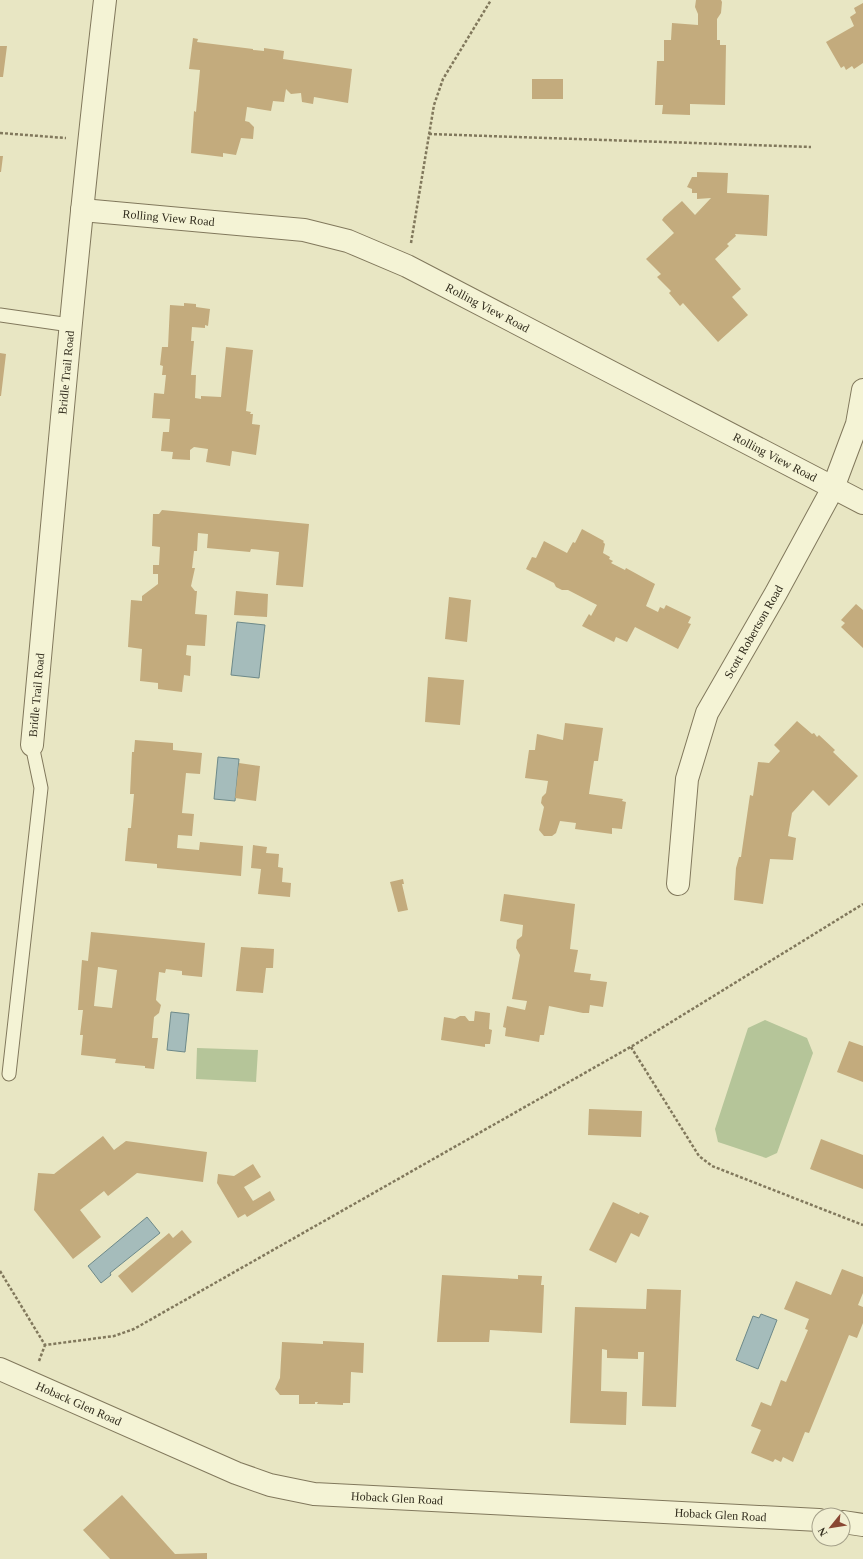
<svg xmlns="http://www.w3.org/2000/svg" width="863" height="1559" font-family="'Times New Roman',serif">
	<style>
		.green { fill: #b5c599 }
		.water { fill: #a5bcbb; stroke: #6d8989 }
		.building { fill: #c3ab7d; fill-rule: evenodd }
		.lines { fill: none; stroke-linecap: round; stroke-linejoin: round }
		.lane-casing { stroke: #81785c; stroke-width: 15 }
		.street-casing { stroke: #81785c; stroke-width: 24 }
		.path { stroke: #81785c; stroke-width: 2.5; stroke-dasharray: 3 2; stroke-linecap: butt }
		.lane { stroke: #f4f3d5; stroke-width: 13 }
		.street { stroke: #f4f3d5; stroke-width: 22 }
		.labels { text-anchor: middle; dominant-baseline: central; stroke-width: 3; stroke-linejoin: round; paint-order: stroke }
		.street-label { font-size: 12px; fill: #322d1e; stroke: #f1efd2 }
	</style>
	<rect width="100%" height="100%" fill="#e8e6c3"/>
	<path class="green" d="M765,1020L807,1038L813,1053L777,1153L766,1158L718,1142L715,1129L748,1028Z
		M197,1048L258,1050L256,1082L196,1079Z"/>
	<path class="water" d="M237,622L265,625L259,678L231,675Z
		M218,757L239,759L235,801L214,799Z
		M171,1012L189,1014L185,1052L167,1050Z
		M147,1217L160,1233L110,1273L111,1275L101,1283L88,1266Z
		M761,1314L777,1320L758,1369L736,1360L753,1316L759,1318Z"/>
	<path class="building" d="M696,0H721L722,2L721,13L717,19V40H720V45H726L725,105L690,104V115L662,114L663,105H655L657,61H664V40H671L672,23L698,25V14L695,7Z
		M863,3V63L854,69L852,66L846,70L844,66L841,68L826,42L854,26L850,17L856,13L854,8Z
		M193,38L198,39L197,42L253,49V50L264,51V48L284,51L283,59L352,69L348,103L314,97L313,104L302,102L301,93L291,94L286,89L284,102L273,101L271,111L247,107L245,121L249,122L254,127L253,139L241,138L236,155L223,153V157L191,153L194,111L196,112L200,70L189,69Z
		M0,46H7L3,77H0Z
		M532,79H563V99H532Z
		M0,156H3L1,172H0Z
		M697,172L728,173L727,193L769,195L767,236L735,234L736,236L727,244L729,246L715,259L741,289L732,297L748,315L718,342L683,303L680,306L669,293L671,291L657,277L661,274L646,259L674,233L662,220L664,217L682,201L695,215L711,198L697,199V193H692V189L687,187L692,177H697Z
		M184,303L196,304V307L210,309L208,326L205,325V328L192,327L191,341H194L191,375H196L195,398L201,399V396L221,397L226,347L253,350L246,411L251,412L250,414H253L252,424L260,425L256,455L232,451L230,466L206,462L208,449L194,447L190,450V460L172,459L173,452L161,451L163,432H169L170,419L152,418L154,393L164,394L166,375H162L163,366L160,365L162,347H168L170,305L184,306Z
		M0,353L6,354L1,396H0Z
		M162,510L309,524L303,587L276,585L279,552L251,549L250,552L207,548L208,534L198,533L197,551H194L192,568H195L191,586L195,591H197L195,614L207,615L205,646L187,645L186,655L191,656L190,676L184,675L182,692L158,689V683L140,681L142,649L128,647L131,600L142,601V596L158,584V574H153V565H159L160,547L152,546L153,514H159Z
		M582,529L604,541L603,542L605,544L603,553L610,557L609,559L613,561L611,563L625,570L626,568L655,584L646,606L658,612L660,607L664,609L666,605L691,617L688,623L691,624L678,649L635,627L627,642L616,637L614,642L582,626L589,614L591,616L597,605L568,590H562L556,587L554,583L526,569L532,557L536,558L544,541L567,553L573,542L575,543Z
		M236,591L268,594L267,617L234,615Z
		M449,597L471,600L467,642L445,639Z
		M856,604L863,610V648L841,627L845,623L841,620Z
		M428,677L464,680L460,725L425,722Z
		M797,721L812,734L814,733L817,737L819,735L835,750L833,752L858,776L829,806L813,790L792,813L788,836L796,838L793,860L770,859L763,904L734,900L736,868L739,857H741L750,795L753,796L758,762L769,763L780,751L774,745Z
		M565,723L603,728L598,761H594L589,794L623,799L622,801L626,802L622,829L612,828V834L575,829L576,823L560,821L556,833L552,836H544L539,830L544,807L541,803L542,797L546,793L548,781L525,778L529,750H535L537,734L563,740Z
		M135,740L173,743V750L202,753L200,774L186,773L182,813L194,814L192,836L178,835L177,848L199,850L200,842L243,846L241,876L157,868V864L125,861L128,828H131L134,794H130L132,752H134Z
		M239,763L260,766L256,801L235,798Z
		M253,845L267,847L266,853L279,854L278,867L283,868L282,882L291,883L290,897L258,894L261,869L251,868Z
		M403,879L404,884H402L408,910L398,912L390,882Z
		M504,894L575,904L570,949L578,950L574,972L591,974L590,980L607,982L603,1007L590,1005L589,1013H583L549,1006L544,1035H540L539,1042L505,1036L506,1028L503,1027L507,1006L525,1010L527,1001L512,999L520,955L516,948L517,940L522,936L523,925L500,921Z
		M91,932L205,943L202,977L182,975V971L166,969L165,973L159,972L156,1000L161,1005L159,1013L154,1017L152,1038H158L154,1069L145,1068V1066L115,1063L116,1059L81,1055L83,1035H80L83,1010H78L82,960L88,961ZM98,967L117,970L112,1008L94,1006Z
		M241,947L274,949L273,968H266L263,993L236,991Z
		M475,1011L490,1013L489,1029L492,1030L490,1044H485V1047L441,1040L444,1017L455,1019L460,1016H465L469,1021H474Z
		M849,1041L863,1046V1082L837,1072Z
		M589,1109L642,1111L641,1137L588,1135Z
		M103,1136L114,1150L126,1141L207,1152L203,1182L137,1173L108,1196L104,1191L80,1210L101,1237L73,1259L34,1210L38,1173L54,1174Z
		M821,1139L863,1155V1189L810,1169Z
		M253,1164L261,1177L244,1187L253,1201L270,1191L275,1200L247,1217L245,1214L238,1218L217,1183L218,1174L234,1176Z
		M613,1202L639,1214L640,1212L649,1216L639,1237L631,1233L616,1263L589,1250Z
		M182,1230L192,1242L132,1293L118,1276L169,1233L173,1238Z
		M842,1269L863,1277V1293L858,1305L863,1307V1323L857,1338L849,1335L809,1433L805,1432L793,1462L783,1457L781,1462L775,1459L773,1462L751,1453L761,1430L751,1426L761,1402L771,1406L781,1380L786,1382L808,1330L805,1329L809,1319L784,1309L796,1281L831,1295Z
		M442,1275L518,1279V1275L542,1276L541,1285H544L542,1333L490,1330L489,1342H437Z
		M647,1289L681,1290L676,1407L642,1406L644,1352H638V1359L607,1358V1350L602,1349L601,1391L627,1392L626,1425L570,1423L575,1307L646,1309Z
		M323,1341L364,1343L363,1373L351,1372L350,1403H343V1405L317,1404L318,1402H315V1404H299V1395H280L275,1389L280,1378L282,1342L323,1344Z
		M122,1495L175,1554L207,1553V1559H110L83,1530Z"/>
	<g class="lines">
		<g class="lane-casing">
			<path id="lane" d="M0,315L70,325
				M9,1074L41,788L32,745"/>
		</g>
		<g class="street-casing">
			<g id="street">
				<path id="s1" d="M82,210L304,230L348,241L407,266L863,503"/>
				<path id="s2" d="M32,745C55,496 76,248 105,0"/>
				<path id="s3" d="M678,884L687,779L707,713L776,593L833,488L857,424L863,390"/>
				<path id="s4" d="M0,1369L236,1473L270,1485L314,1494L819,1520"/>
				<path d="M843,1522L863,1525"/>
			</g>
		</g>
		<path class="path" d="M0,133L66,138
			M429,134L811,147
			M411,243L434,105L443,79L491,0
			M631,1047L699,1156L712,1166L863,1225
			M0,1271L45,1345L114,1336L134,1329L634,1045L863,904
			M39,1361L45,1345"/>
		<use href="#lane" class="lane"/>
		<use href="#street" class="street"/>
	</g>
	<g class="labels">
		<g class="street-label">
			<text stroke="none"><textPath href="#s1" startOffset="87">Rolling View Road</textPath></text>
			<text stroke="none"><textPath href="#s1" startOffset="423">Rolling View Road</textPath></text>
			<text stroke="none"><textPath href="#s2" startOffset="374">Bridle Trail Road</textPath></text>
			<text stroke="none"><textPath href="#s1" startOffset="747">Rolling View Road</textPath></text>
			<text stroke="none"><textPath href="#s3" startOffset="268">Scott Robertson Road</textPath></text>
			<text stroke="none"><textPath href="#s2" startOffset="50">Bridle Trail Road</textPath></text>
			<text stroke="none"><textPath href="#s4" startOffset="86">Hoback Glen Road</textPath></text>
			<text stroke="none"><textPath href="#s4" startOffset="422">Hoback Glen Road</textPath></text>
			<text stroke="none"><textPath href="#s4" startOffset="746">Hoback Glen Road</textPath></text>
		</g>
	</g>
	<g transform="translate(831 1527) rotate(240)"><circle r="19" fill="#f1efd2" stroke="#a5a18a"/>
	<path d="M0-3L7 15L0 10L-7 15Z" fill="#894733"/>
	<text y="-6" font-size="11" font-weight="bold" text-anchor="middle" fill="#322d1e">N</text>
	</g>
</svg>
